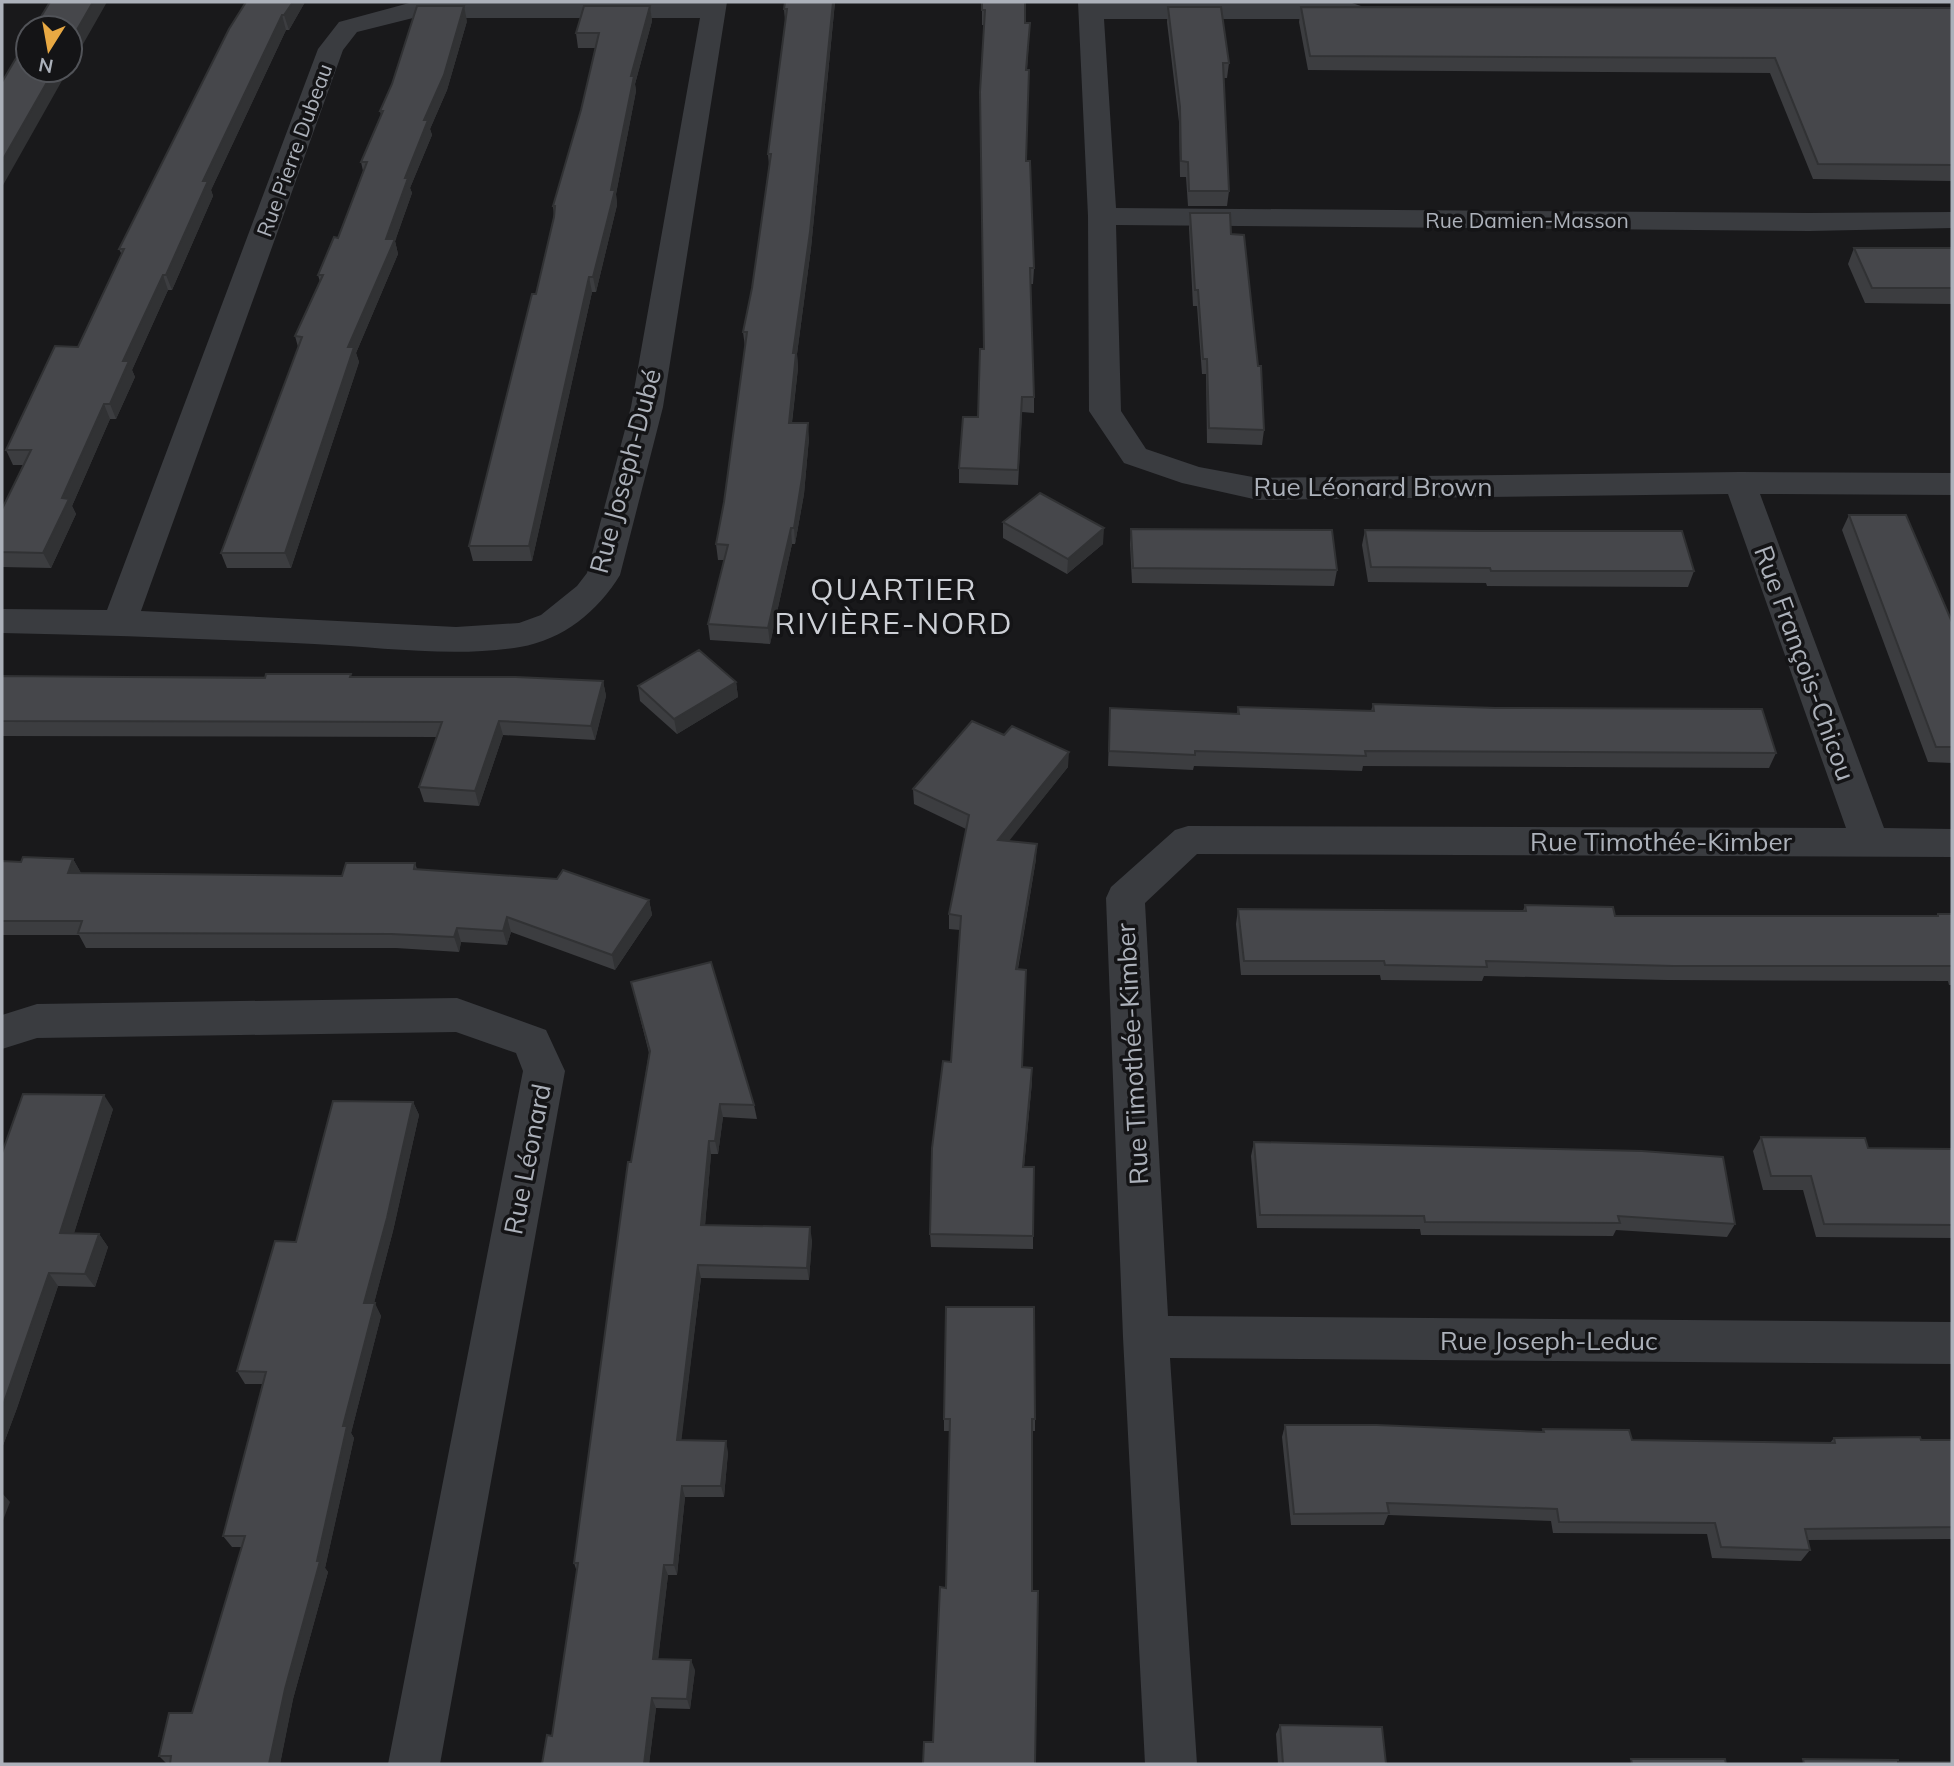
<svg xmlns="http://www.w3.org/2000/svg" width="1954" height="1766" font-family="Mulish,sans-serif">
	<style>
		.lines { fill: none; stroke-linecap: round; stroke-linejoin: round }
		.street { fill: #3a3c40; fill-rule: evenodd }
		.wall { fill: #3c3d40 }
		.shaded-wall { fill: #313234 }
		.building { fill: #46474b; stroke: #313234; stroke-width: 2 }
		.labels { text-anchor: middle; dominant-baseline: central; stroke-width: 7; stroke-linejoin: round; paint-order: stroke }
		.far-street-label { font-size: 21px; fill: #acb1ba; stroke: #141416 }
		.street-label { font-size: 26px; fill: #acb1ba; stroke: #141416 }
		.quarter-label { font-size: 30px; letter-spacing: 2px; fill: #cdd0d6; stroke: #141416 }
	</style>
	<rect width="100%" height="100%" fill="#19191b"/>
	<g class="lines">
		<path class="street" d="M413,2H727L663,407L620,575C598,611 563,640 520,647C453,658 381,647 314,644C210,639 106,635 2,633V609L107,610L318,49L339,22ZM413,18H700L631,407L587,573L577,586L541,615L519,623L456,627L141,611L343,50L357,32Z
			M1078,2L1352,3L1361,6L1365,11L1361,16L1352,19H1104L1116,208L1809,213L1952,212V228L1809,231L1116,225L1121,411L1146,449L1199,467L1258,478L1740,472L1952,473V495L1760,494L1884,828L1952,829V857L1197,854L1145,903L1168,1316L1952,1322V1364L1170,1358L1197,1764H1145L1123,1337L1106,898L1111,887L1175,830L1188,826L1846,828L1728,494L1258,500L1182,483L1124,463L1089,411L1088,216Z
			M457,998L546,1030L565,1071L440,1764H388L523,1071L516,1053L456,1032L37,1038L2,1049V1015L37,1004Z"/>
	</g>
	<path class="wall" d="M246,2H305L289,30H286L211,190L213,196L172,290H168L132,370L135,377L116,419H110L72,506L76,514L51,568L2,567V509L23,465H13L6,450L78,347L122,255L119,249Z
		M835,2L811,248L797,354L798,368L792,423L809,438L804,494L795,544H792L770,644L710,640L708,624L724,560H718L716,544L724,502L745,347L743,332L752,288L769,165L768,154L785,21L784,9Z
		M982,2L1025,23H1030L1027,70L1026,161L1034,268L1033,284H1030L1034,397V413L1022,412L1018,485L959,483V468L978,417L983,349L984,25H982Z
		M650,6L652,21L635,84L636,91L616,194L617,205L596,292H592L532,561H473L469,546L536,294L554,215L553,206L581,110L595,48H578L576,33Z
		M1168,7L1229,63L1227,78H1224L1229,191L1227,206H1188L1186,177H1180L1179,122L1167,22Z
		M1301,7L1952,8V181L1813,179L1770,73L1308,70L1299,22Z
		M467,21L447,90L430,129L432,135L410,188L412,193L395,241L398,254L356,353L359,362L291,568H227L221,553L298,347L295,336L320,282L318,275L338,238L363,171L361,162L381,115L380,111Z
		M1190,213L1231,234L1264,430L1262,445L1207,443L1206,374H1202L1197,306H1193L1189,228Z
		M1854,248H1952V304L1865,303L1848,264Z
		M1849,515L1952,622V763L1928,762L1842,530Z
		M1003,522L1103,544L1067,574L1003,538Z
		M1131,529L1337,570L1334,586L1132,583L1130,544Z
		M1365,530L1694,571L1688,587L1487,586L1486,583L1368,582L1362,545Z
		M2,676L352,677L603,681L606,696L595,740L503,735L479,806L424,802L419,787L437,737L2,736Z
		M736,682L738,697L677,734L640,701L638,686Z
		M1373,704L1776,753L1769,768L1363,766L1362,771L1194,766L1193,770L1108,766L1110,708L1237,714L1238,707L1371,711Z
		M1068,767L1008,841L1036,859L1018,969L1022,1067L1032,1082L1024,1167L1033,1236V1249L931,1247L930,1234L951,1062L960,930L949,929V914L966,829L914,804L913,789Z
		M73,859L81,873L342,876L415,863L417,869L649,900L652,915L615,970L511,932L507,945L461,942L459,952L396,948H86L79,935H2V861L21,862Z
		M1525,905L1615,916H1936L1938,914H1952V985H1949L1948,981L1667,980L1484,976L1482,981L1381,980L1380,975H1241L1236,924L1238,909L1523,911Z
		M631,982L754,1105L757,1119L723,1117L718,1154H711L705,1225L812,1240L809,1280L701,1278L681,1440L728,1452L724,1497H685L677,1575H668L658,1659L695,1670L690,1709L656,1708L649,1764H542L552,1736L577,1572L574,1563L631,1162L649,1053Z
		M413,1102L419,1115L393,1231L374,1303L381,1316L351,1433L354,1438L325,1568L328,1572L293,1699L280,1764H167L159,1756L192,1713L242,1547H232L223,1536L263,1384H245L237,1371L296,1242Z
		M113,1109L74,1233L99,1234L108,1247L95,1287L58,1286L17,1408L2,1448V1153Z
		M1761,1137L1868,1148L1952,1149V1238L1816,1237L1803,1190H1763L1753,1151Z
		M1254,1142L1735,1224L1727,1237L1616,1230L1613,1236L1421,1235L1420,1229L1257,1228L1251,1156Z
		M944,1419H1035V1431H1032L946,1588L950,1431H944Z
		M1285,1425L1542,1432L1543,1429L1632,1440L1830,1443L1834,1438L1952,1440V1539L1808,1540L1810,1550L1801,1561L1712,1558L1707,1534L1553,1533L1551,1521L1388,1515L1384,1525H1291L1282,1437Z
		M1280,1725L1386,1764H1278L1276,1734Z"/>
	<path class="shaded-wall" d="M93,2H107L70,67V42Z
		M293,2H305L289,30L284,15Z
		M833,2H835L811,248L797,354L798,368L790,438L789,423L793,353Z
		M464,6L467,21L447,90L430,129L432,135L410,188L412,193L395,241L398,254L356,353L359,362L291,568L285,553L348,347L386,239L405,178Z
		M650,6L652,21L635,84L636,91L616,194L617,205L596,292L593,277L611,190L631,76Z
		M282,15L286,30L211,190L213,196L172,290L166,275L203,181Z
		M54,70H68L2,187V161Z
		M163,275L168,290L132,370L135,377L116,419L110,404L123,361Z
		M589,277L592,292L532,561L529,546Z
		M104,404L110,419L72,506L76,514L51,568L43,553L62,498Z
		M808,423L809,438L804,494L795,544L794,528Z
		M791,528L792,544L770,644L768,628Z
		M1104,528L1103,544L1067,574L1068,559Z
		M603,681L606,696L595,740L591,726Z
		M736,682L738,697L677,734L674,719Z
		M499,721L503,735L479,806L475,791Z
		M1069,752L1068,767L998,855V840Z
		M1037,844L1036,859L1015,984L1016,969Z
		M73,859L81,873H68Z
		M649,900L652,915L615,970L612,955Z
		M507,917L511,932L507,945L503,931Z
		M457,928L461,942L459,952L454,937Z
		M1032,1068V1082L1022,1180L1023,1167Z
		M104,1095L113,1109L70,1246L60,1233Z
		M413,1102L419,1115L393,1231L371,1315L364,1303Z
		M720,1104L723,1117L718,1154L715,1141Z
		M709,1141L711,1154L704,1238L701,1225Z
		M810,1227L812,1240L809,1280L807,1268Z
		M99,1234L108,1247L95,1287L85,1274Z
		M698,1265L701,1278L680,1452L677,1440Z
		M49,1273L58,1286L17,1408L2,1448V1408Z
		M375,1303L381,1316L351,1433L354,1438L325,1568L328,1572L293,1699L280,1764H269L285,1689L317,1561L343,1426Z
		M726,1441L728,1452L724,1497L721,1486Z
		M682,1486L685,1497L677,1575L674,1565Z
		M2,1493L10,1502L2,1523Z
		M664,1565L668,1575L657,1669L653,1659Z
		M691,1660L695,1670L690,1709L687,1699Z
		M652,1698L656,1708L649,1764H644Z"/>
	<path class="building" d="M50,2H93L70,42V28H34Z
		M246,2H293L284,15H282L203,181H208L166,275H163L123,361H129L110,404H104L62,498L69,499L43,553L2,552V509L31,450H6L55,346L78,347L124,249H119L229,29Z
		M785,2H833L810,232L793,353H796L789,423H808L802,478L794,528H791L768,628L708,624L728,545L716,544L724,502L747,332H743L752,288L771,154H768L787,9H784Z
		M982,2H1025V23H1030L1026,70H1029L1026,161H1030L1034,268H1030L1034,397H1022L1018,470L959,468L963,417H978L980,349H984L980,92L985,10H982Z
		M417,6H464L444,75L424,120H428L405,178H408L386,239H395L348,347H354L285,553H221L302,337L295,336L323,275H318L334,237L338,238L367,162H361L383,111H380L392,84Z
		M584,6H650L631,76H634L611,190H615L593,277H589L529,546H469L532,294H536L554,217L555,206H553L581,110L599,33H576Z
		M1168,7H1221L1229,63H1223L1229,191H1189L1188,162L1181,161L1180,107Z
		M1301,7L1952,8V165L1818,164L1775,58L1310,56Z
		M28,38V70H54L2,161V82Z
		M1190,213H1230L1231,234L1244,235L1258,366H1261L1264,430L1209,428L1207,359H1203L1198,290H1195Z
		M1854,248H1952V288H1872Z
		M1040,493L1104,528L1068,559L1003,522Z
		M1849,515H1906L1952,622V747H1936Z
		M1131,529L1332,530L1337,570L1133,568Z
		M1365,530L1482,531H1682L1694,571H1491L1490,568L1371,567Z
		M699,650L736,682L674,719L638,686Z
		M266,674H351L350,677H516L603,681L591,726L499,721L475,791L419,787L442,722L2,721V676L265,678Z
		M1373,704L1496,708L1762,709L1776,753L1365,751L1366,756L1195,751V755L1109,751L1110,708L1239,714L1238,707L1374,711Z
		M972,721L1004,735L1012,726L1069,752L998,840L1037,844L1016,969L1026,970L1022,1067L1032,1068L1023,1167H1034L1033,1236L930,1234L932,1148L943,1061L951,1062L961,916L949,914L969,815L913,789Z
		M23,857L73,859L68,873L342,876L346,863H415L414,869L557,879L563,870L649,900L612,955L507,917L503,931L457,928L454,937L391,934L78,933L82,921H2V861L21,862Z
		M1525,905L1613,907L1615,916H1938V914H1952V966H1673L1486,961L1487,967L1385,965L1384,961H1244L1238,909L1526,911Z
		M711,962L754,1105L720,1104L715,1141H709L701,1225L810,1227L807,1268L698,1265L677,1440L726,1441L721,1486H682L674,1565H664L653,1659L691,1660L687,1699L652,1698L644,1764H542L547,1735L552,1736L578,1563H574L628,1162H631L650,1051L631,982Z
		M23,1094L104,1095L60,1233L99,1234L85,1274L49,1273L2,1408V1153Z
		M333,1101L413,1102L387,1218L364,1303H375L343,1426H347L317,1561H320L285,1689L269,1764H170L171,1756H159L169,1713H192L245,1536H223L266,1372L237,1371L275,1241L296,1242Z
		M1761,1137L1865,1138L1868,1148L1952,1149V1225L1824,1224L1811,1176H1771Z
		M1254,1142L1642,1151L1723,1157L1735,1224L1618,1216L1620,1223L1425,1222L1424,1216L1260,1215Z
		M946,1307H1034L1035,1419H1032V1591H1038L1035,1764H923L924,1742H933L940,1587L946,1588L950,1419H944Z
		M1285,1425H1377L1544,1432L1543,1429L1629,1430L1632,1440L1835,1443L1834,1438L1920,1437L1921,1440H1952V1527L1805,1529L1810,1550L1721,1547L1715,1523L1559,1522L1557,1509L1387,1503L1389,1513L1294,1514Z
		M1280,1725L1382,1727L1386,1764H1283Z
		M1631,1759H1725L1726,1764H1632Z
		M1803,1759L1898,1760V1762H1952V1764H1804Z"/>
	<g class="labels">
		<g class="far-street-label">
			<text transform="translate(294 150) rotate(-70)">Rue Pierre Dubeau</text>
			<text x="1527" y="220">Rue Damien-Masson</text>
		</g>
		<g class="street-label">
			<text transform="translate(625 471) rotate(-75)">Rue Joseph-Dubé</text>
			<text x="1373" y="486">Rue Léonard Brown</text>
			<text transform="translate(1805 663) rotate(70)">Rue François-Chicou</text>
			<text x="1661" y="841">Rue Timothée-Kimber</text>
			<text transform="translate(1132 1054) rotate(-93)">Rue Timothée-Kimber</text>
			<text transform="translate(527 1159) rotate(-79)">Rue Léonard</text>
			<text x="1549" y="1340">Rue Joseph-Leduc</text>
		</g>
		<g class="quarter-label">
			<text x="894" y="589">QUARTIER<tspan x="894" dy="34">RIVIÈRE-NORD</tspan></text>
		</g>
	</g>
	<rect width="1954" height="1766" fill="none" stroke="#acb1ba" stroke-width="7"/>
	<g transform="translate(49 49) rotate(191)"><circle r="33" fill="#141416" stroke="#515358" stroke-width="2"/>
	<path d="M0-5L12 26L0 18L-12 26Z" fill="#e9a943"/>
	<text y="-10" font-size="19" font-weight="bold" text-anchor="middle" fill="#acb1ba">N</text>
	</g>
</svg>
